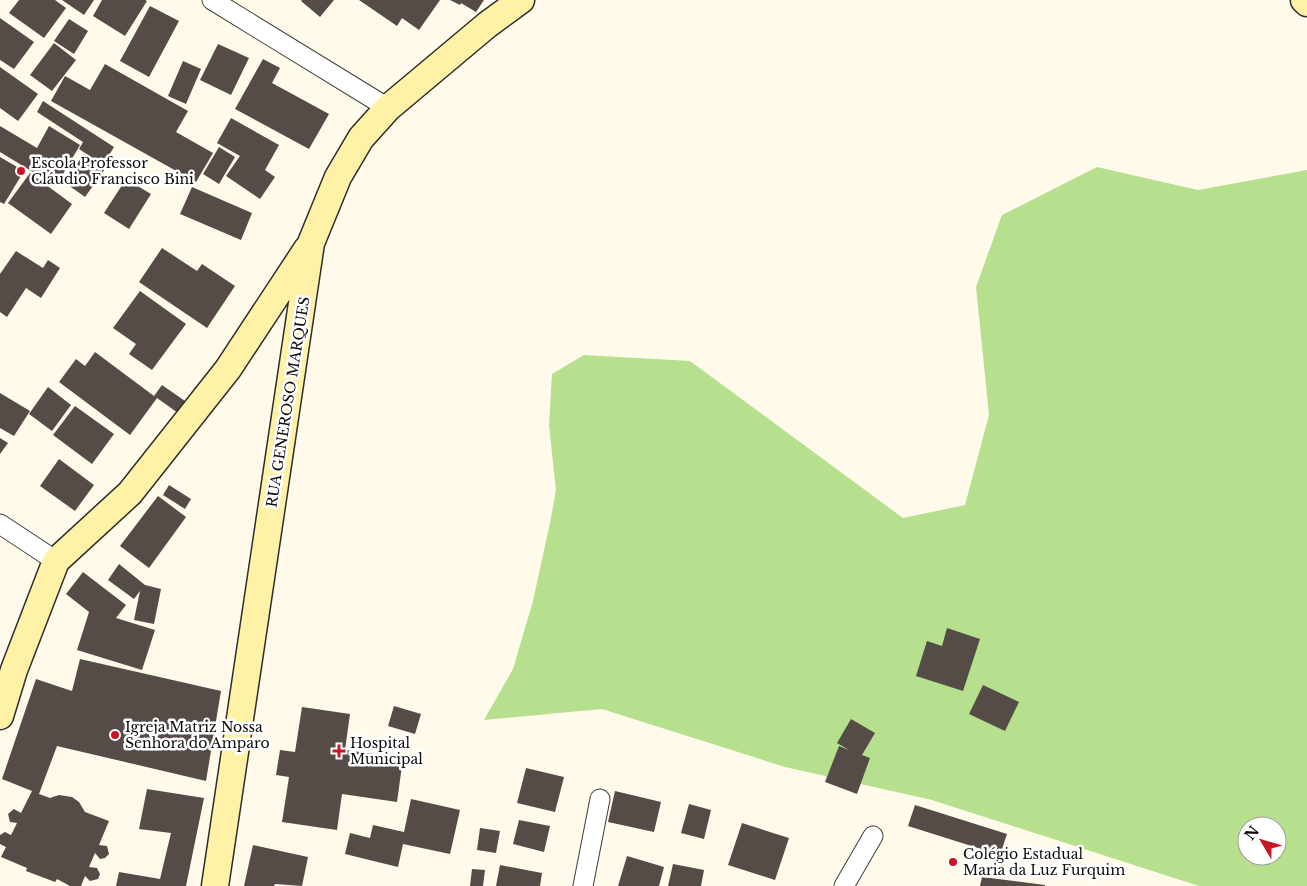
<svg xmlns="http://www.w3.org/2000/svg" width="1307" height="886" font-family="'Libre Baskerville',serif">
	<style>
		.forest { fill: #b6e08d; fill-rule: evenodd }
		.building { fill: #554c47 }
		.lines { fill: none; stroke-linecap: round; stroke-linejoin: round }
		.street-casing { stroke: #3e3e3e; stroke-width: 21 }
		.secondary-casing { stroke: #2d2d2d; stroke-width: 29 }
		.street { stroke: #fff; stroke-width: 19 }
		.secondary { stroke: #fff1a5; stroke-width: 26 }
		.poi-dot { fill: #c91626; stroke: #fff; stroke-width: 2 }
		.labels { text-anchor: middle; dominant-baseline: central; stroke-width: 5; stroke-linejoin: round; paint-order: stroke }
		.poi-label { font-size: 14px; fill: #0b0b0b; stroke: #fff; text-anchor: start }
		.street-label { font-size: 14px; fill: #0b0b0b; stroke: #fff }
	</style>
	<rect width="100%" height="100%" fill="#fffaea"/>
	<path class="forest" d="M1097,167L1198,190L1307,170V886H1199L932,800L785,767L602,709L484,720L513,669L533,601L550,523L556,490L549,425L552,374L584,355L690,361L903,518L965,505L989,415L976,287L1002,215ZM1247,826H1277V856H1247Z"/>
	<path class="building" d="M19,0H55L66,8L44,38L9,13Z
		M62,0H94L84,15Z
		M102,0H145L147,1L125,36L93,16Z
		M302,0H334L320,17L301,1Z
		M359,0H440L419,30L402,18L397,26Z
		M450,0H484L476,12L461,3L460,5Z
		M150,6L179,21L149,77L120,61Z
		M0,18L34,42L14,69L0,60Z
		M69,19L88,31L74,54L54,41Z
		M54,43L76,60L52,91L30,75Z
		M218,44L249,58L231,95L200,80Z
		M263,59L280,68L272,83L329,114L309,149L235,109Z
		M183,61L201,69L186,104L168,96Z
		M105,64L188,111L176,132L213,153L196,182L51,101L65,76L90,90Z
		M0,67L38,94L18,121L0,108Z
		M43,101L114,147L103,165L79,149L83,142L37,112Z
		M231,118L279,145L265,170L275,177L260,199L226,176L240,156L217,143Z
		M0,126L37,148L49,126L80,145L56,186L0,152Z
		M219,147L235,157L219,184L203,174Z
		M84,154L105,169L85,197L64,182Z
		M0,157L24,171L4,204L0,202Z
		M30,173L72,204L51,234L8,203Z
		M126,179L151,194L129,229L104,213Z
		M192,187L252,213L241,240L180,214Z
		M162,248L197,271L202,264L235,286L207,328L139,282Z
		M16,251L43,268L48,260L60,268L41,298L26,288L7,317L0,312V274Z
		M140,291L186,324L152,370L129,354L136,344L113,328Z
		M95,352L154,396L162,385L185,401L178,413L157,398L130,435L59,382L76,359L85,366Z
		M48,387L71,405L52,431L29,414Z
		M0,393L30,411L14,436L0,428Z
		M75,406L114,434L92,464L53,435Z
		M0,438L8,443L0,454Z
		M59,459L94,485L75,511L40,486Z
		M169,485L191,499L185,509L163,495Z
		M158,496L186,517L149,568L120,546Z
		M119,564L145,585L161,589L154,624L134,620L140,591L134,599L108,580Z
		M83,572L126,605L116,618L155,630L142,670L77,650L89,612L66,594Z
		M947,628L980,639L963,691L916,676L927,641L942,646Z
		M80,659L221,691L206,781L57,746L39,794L50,798L59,795L72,797L79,802L85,812L109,821L99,845L107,846L109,854L105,858L100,859L95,853L89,867L97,868L100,874L98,879L90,881L85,876L81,886H70L57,879L55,882L26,871L27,868L1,857L6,847L0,844V835L5,832L11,835L17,823L10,822L8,814L14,809L21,813L32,791L2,779L36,679L72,691Z
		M983,685L1019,702L1005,731L969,714Z
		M394,706L421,714L415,734L388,726Z
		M302,707L350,714L345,750L403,758L397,802L342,794L337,830L282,822L289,777L276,775L280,750L295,752Z
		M851,719L875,733L862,755L870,758L857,794L825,782L839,746L849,750L837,743Z
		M526,768L564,777L555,812L517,803Z
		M147,789L204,798L186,886H116L119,872L160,879L171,833L139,829Z
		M615,791L661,802L654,832L608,822Z
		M411,799L460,810L450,854L403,844L398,867L345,854L350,833L370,838L373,825L404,832Z
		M689,804L711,810L704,839L681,833Z
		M915,805L1007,834L1000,855L908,826Z
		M519,820L550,826L544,852L513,844Z
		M742,823L789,838L775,880L728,865Z
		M480,828L500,831L496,853L477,850Z
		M253,845L308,857L302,886L275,884L274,886H244Z
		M627,856L664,867L659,886H618Z
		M673,864L704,870L701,886H668Z
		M500,865L542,873L540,886H496Z
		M472,869L485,870L483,886H470Z
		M982,877L1045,885V886H980Z"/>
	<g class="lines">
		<g class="street-casing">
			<path id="street" d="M212,0L388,108
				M0,524L56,561
				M583,886L600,799
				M844,886L873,836"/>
		</g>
		<g class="secondary-casing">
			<path id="secondary" d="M1304,0L1307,3
				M0,716L14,670L56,561L130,493L228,369L307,249
				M215,886L311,243L338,177L361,138L388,108L487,25L521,0"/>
		</g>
		<use href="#street" class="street"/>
		<use href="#secondary" class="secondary"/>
	</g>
	<g class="poi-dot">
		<circle cx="21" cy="171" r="5"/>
		<circle cx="115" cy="735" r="5"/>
		<path d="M336.5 743.5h5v5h5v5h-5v5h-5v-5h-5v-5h5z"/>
		<circle cx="953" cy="862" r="5"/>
	</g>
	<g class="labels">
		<g class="poi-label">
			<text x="31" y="163">Escola Professor<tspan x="31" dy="16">Cláudio Francisco Bini</tspan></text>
			<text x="125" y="727">Igreja Matriz Nossa<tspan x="125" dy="16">Senhora do Amparo</tspan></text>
			<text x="350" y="743">Hospital<tspan x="350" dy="16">Municipal</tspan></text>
			<text x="963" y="854">Colégio Estadual<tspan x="963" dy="16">Maria da Luz Furquim</tspan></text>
		</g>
		<g class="street-label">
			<text transform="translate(288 402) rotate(-81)">RUA GENEROSO MARQUES</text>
		</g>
	</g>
	<g transform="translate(1262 841) rotate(308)"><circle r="24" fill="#ffffff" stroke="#9d9d9d"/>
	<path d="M0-4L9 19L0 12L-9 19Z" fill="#c91626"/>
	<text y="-8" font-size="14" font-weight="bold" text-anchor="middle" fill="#0b0b0b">N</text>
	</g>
</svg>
